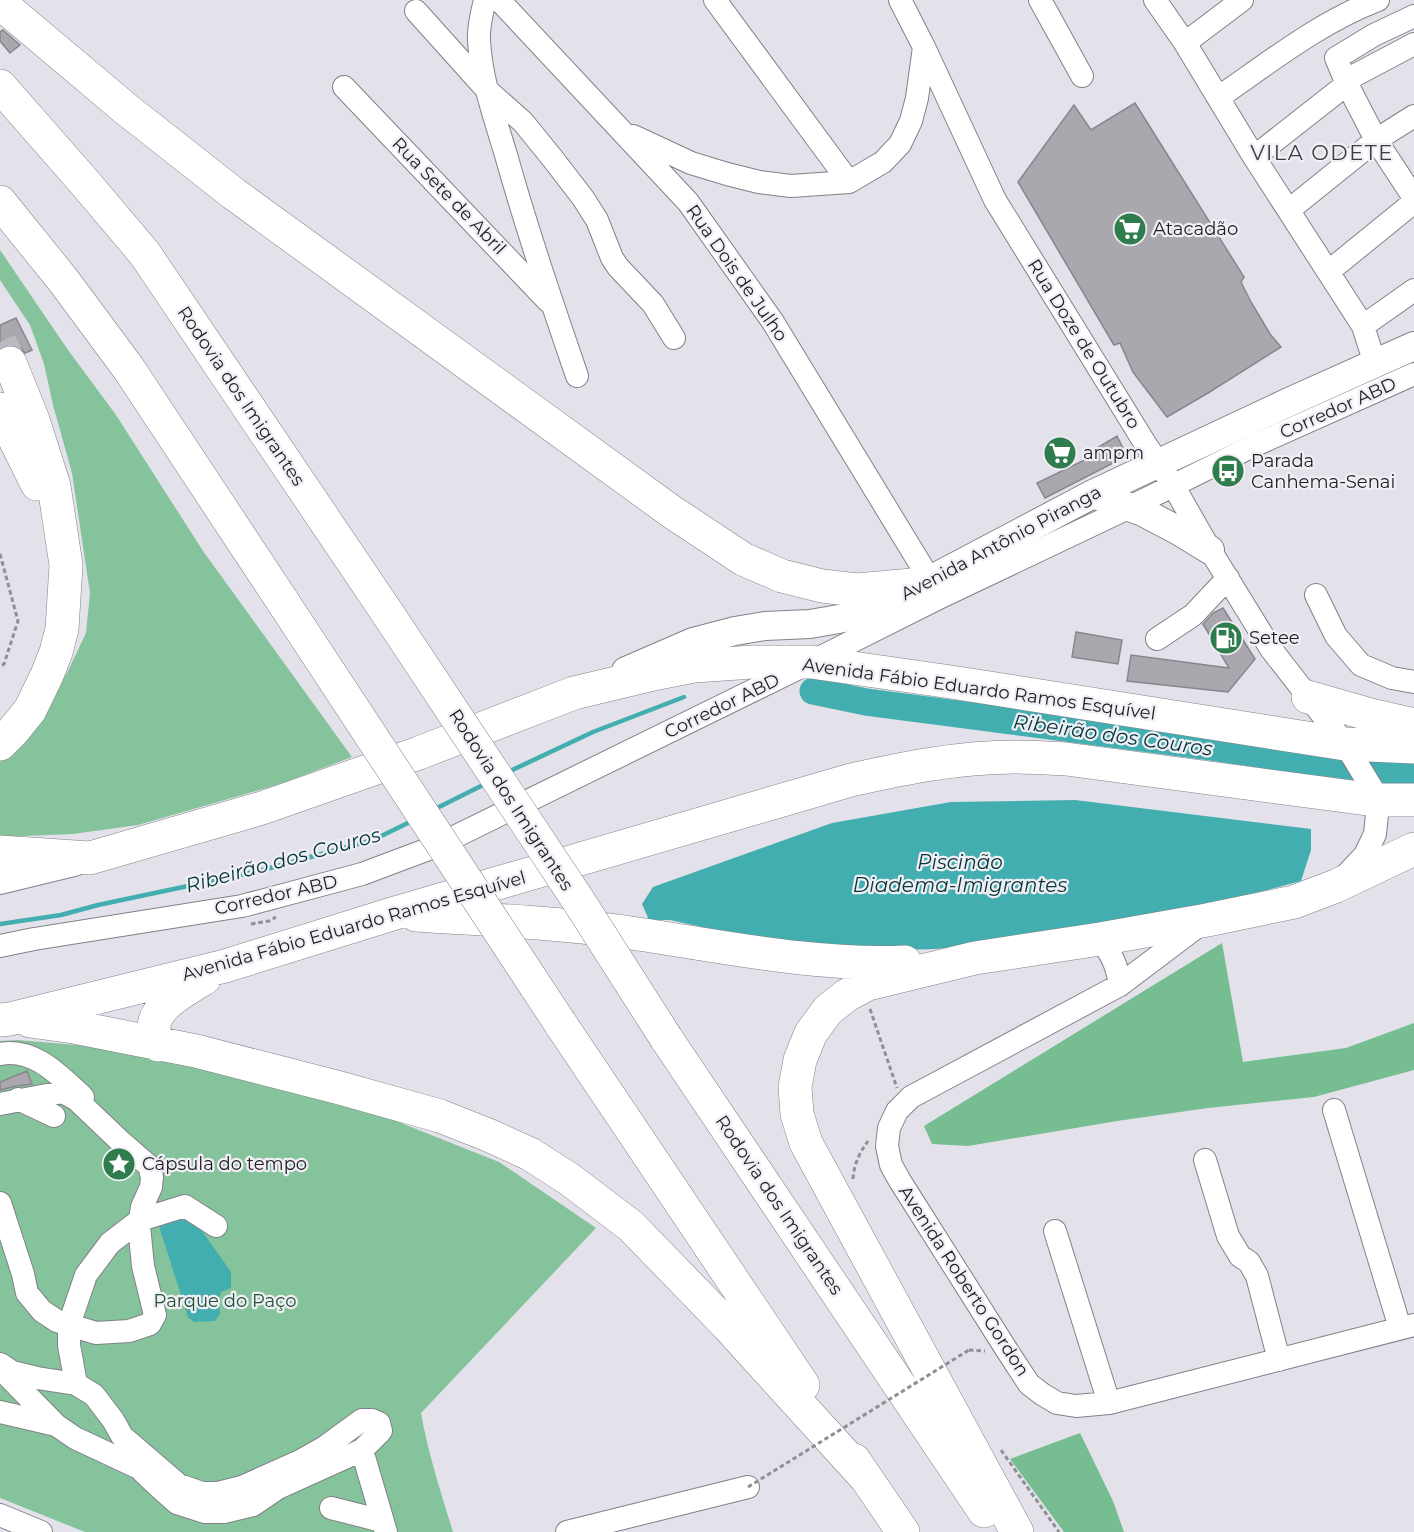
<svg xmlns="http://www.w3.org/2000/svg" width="1414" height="1532" font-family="Montserrat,sans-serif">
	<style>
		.green { fill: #84c39b }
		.forest { fill: #76bd91 }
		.water { fill: #43aeaf }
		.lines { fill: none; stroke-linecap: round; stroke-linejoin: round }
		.stream { stroke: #43aeaf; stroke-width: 4.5 }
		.river { stroke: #43aeaf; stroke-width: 27 }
		.building { fill: #aaa7af; stroke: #88868d; stroke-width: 1.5 }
		.highway-tunnel { stroke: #bcbac1; stroke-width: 33; stroke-dasharray: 33 16; stroke-linecap: butt }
		.minor-casing { stroke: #838188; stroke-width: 24 }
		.major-casing { stroke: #838188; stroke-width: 30 }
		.highway-casing { stroke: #838188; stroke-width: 34 }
		.path { stroke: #918f95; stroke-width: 3; stroke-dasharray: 4.5 3; stroke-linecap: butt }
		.minor { stroke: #fff; stroke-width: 22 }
		.major { stroke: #fff; stroke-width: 28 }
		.highway { stroke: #fff; stroke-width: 33 }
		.highway-bridge-casing { stroke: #838188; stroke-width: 34; stroke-linecap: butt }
		.path-bridge { stroke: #918f95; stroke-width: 3; stroke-dasharray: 4.5 3; stroke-linecap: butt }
		.highway-bridge { stroke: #fff; stroke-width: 33 }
		.labels { text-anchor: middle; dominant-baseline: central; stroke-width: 4.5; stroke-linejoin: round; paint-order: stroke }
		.street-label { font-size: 18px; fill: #1f1e21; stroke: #f1eef6 }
		.poi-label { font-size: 18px; fill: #1f1e21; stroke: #f1eef6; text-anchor: start }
		.park-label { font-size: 18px; fill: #1f5436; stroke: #f1eef6 }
		.water-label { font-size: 20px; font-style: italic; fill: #023737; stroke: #f1eef6 }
		.quarter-label { font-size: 21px; letter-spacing: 1.5px; fill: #3d3b41; stroke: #f1eef6 }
	</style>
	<rect width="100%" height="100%" fill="#e3e1e9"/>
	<path class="green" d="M0,250L68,350L116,415L203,551L352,757L280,784L138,825L73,834L0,837V762L26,737L67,673L86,633L90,593L72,473L53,405L44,364L30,325L0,280Z
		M17,1040L198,1055L391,1119L499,1162L596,1228L421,1413C428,1453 441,1493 453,1532H85L0,1498V1041Z"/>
	<path class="forest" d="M1222,943L1243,1062L1346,1048L1414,1023V1070L1314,1097L1208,1108L1117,1121L968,1146L932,1144L924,1126Z
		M1080,1433L1113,1501L1124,1532H1064L1010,1459Z"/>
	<path class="water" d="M1075,800L1311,829V850L1301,881L1230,900L1039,938L936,949L869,951L799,948L670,920H649L642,904L653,887L832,823L951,802Z
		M192,1217L231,1272V1288L221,1292L219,1299L220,1314L215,1321L194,1322L188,1317L159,1226Z"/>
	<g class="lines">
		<path class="stream" d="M508,772L593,732L684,697
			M433,810L487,783
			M0,924L61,915L98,905L259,871L373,840L412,821"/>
		<path class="river" d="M813,691L866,702L1204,746L1406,776L1414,775"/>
	</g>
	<path class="building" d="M3,30L20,45L10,53L0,41V32Z
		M1135,103L1244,277L1241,282L1251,302L1270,334L1281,347L1208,393L1167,417L1133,372L1120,343L1114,345L1018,182L1074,105L1091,130Z
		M16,318L32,350L25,353L21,348L13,345H4L0,348V325Z
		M1117,436L1127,456L1045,498L1037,483L1097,454L1095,449Z
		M1223,608L1255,659L1228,692L1127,681L1131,655L1229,668L1203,624L1213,613Z
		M1076,632L1122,640L1118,664L1072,657Z
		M27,1071L32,1084L16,1086L0,1090V1082Z"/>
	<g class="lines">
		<path class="highway-tunnel" d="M0,342L10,363"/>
		<g class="minor-casing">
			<path id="minor" d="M485,0C482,13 478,27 479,40C481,80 495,118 506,155C527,230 552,303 577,376
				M499,0L688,202L773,322L930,580
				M715,0L849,182
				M900,0L924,47L995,200L1146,445L1173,485L1210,550L1271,649L1345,744L1373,790L1377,814L1375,834L1365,855L1346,875
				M1040,0L1082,76
				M1155,0L1185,43L1254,157L1363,326L1375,364
				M416,11L487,90L523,122L553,159L583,198L597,220L612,258L618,267L653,304L674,338
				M1414,16L1374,35L1336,58L1347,84L1376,140L1414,198
				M1185,43L1242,0
				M344,87L548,301
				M1219,97C1270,62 1320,22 1378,0
				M633,136L691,163L727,174L759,182L791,186L849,182L883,162L900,144L911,121L917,98L924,47
				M1254,157L1347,84L1348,79L1414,44
				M1289,210L1376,140L1414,116
				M1328,272L1414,202
				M1363,326L1414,290
				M1316,595L1336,636L1361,665L1392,678L1414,682
				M1157,639L1193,615L1228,578
				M1201,924L1120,985L911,1097L897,1111L889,1128L887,1146L891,1165L900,1181L1008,1352L1029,1384L1042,1394L1057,1403L1076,1406L1109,1403L1414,1325
				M1100,939C1112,955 1117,965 1120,985
				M0,946L34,939L242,906L362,874L434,847L811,662L941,597L1128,508L1253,446L1414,374
				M0,1054C34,1047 60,1076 83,1097
				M18,1099L54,1116
				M0,1104L63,1092L77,1100L119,1140L149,1166L152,1177L151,1187L142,1207L139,1226L143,1266L155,1315L150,1324L129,1331L96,1333L57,1321L42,1311L27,1293L23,1274L0,1203
				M1334,1110L1400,1328
				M1205,1160L1228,1236L1240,1256L1249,1262L1257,1276L1279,1360
				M1055,1231L1109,1403
				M0,1364L12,1372L37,1378L76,1384L94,1395L113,1420L122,1436L179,1485L202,1493H218L242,1487L300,1461L325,1447L362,1420H372L379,1423L381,1431L362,1450L386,1532
				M3,1371L56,1425L75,1438L139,1468L160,1488L177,1503L205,1512H224L253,1505L278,1488L362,1450
				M76,1384L69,1345V1325L86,1275L110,1243L140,1220L185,1206L216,1226
				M0,1412L56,1425
				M331,1508L382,1521
				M0,1515L41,1532
				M567,1532L748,1487"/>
		</g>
		<g class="major-casing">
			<path id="major" d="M1093,494L1143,512L1179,531L1210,550
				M626,671L693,642L735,631L765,626L810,624L856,616L879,607L1093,494L1289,402L1414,346
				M0,880L74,862"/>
		</g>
		<g class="highway-casing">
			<path id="highway" d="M0,3L126,109L234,194L672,512L743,559L782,576L822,586L857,590L923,584
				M0,86L86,184L145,254L388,614
				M0,202L63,280L129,369L283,602
				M0,409L37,484
				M1308,697L1371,715L1414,725
				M0,744L13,731L30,710L47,675L56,652L62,629L66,565L54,486L33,420L10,363
				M0,852L90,858L262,808L419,753L574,693L658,673L694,666L753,662H811L951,682L1345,744L1414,747
				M416,915C490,920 565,923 638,934C727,947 815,966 905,962
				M0,1020L10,1019L225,966L392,914L851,780C905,768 959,757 1015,757C1032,757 1049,758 1066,759L1375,800H1414
				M30,1021L74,1027L196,1051L340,1088L440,1116L488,1135L530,1154L569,1179L631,1226L728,1326L866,1478
				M560,1023L803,1385
				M666,1038L984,1511
				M158,1045C155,1038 153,1028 155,1021C160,1003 190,987 205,978
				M854,1460L903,1532
				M1017,1532L806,1143L797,1114L795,1087L800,1060L811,1033L828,1010L847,995L868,984L975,958L1100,939L1207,920L1294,902L1336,886L1414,849"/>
		</g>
		<path class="path" d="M0,554L18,621L4,664L0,667
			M251,924L269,921L276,917
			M870,1009L897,1088
			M853,1179C854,1164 859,1154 868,1141
			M969,1350L985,1351
			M1001,1450L1059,1532"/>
		<use href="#minor" class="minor"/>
		<use href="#major" class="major"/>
		<use href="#highway" class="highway"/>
		<g class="highway-bridge-casing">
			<path id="highway-bridge" d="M283,602L560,1023
				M388,614L578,900L666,1038"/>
		</g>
		<path class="path-bridge" d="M748,1487L969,1350"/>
		<use href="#highway-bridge" class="highway-bridge"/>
	</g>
	<defs>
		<g id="supermarket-disc" transform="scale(1.725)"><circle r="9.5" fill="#2f7d4d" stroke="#f1eef6"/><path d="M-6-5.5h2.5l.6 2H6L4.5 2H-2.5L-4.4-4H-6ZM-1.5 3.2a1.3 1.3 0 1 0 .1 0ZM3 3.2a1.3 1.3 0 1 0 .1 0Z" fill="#fff"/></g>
		<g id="bus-disc" transform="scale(1.725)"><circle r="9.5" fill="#2f7d4d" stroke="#f1eef6"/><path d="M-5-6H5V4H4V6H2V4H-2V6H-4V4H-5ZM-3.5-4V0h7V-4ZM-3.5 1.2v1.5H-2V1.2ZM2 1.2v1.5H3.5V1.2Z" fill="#fff"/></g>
		<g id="fuel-disc" transform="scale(1.725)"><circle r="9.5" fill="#2f7d4d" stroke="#f1eef6"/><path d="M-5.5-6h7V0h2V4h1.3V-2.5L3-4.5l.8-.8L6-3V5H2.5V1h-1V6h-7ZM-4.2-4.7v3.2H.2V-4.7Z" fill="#fff"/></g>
		<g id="sight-disc" transform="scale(1.725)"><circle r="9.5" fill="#2f7d4d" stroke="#f1eef6"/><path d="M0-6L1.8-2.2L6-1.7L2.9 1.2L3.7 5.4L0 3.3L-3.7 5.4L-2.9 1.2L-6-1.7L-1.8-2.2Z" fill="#fff"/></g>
	</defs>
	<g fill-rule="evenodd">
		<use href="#supermarket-disc" x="1130" y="229"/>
		<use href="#supermarket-disc" x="1060" y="453"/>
		<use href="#bus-disc" x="1228" y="471"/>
		<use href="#fuel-disc" x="1226" y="638"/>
		<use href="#sight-disc" x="119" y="1164"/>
	</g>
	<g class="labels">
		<g class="street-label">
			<text transform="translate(449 196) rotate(46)">Rua Sete de Abril</text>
			<text transform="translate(737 273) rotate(55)">Rua Dois de Julho</text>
			<text transform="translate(1084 344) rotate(58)">Rua Doze de Outubro</text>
			<text transform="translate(241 396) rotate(56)">Rodovia dos Imigrantes</text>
			<text transform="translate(1338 408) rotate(-24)">Corredor ABD</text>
			<text transform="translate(1001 543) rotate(-28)">Avenida Antônio Piranga</text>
			<text transform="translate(979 689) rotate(8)">Avenida Fábio Eduardo Ramos Esquível</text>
			<text transform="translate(722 706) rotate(-26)">Corredor ABD</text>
			<text transform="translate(511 800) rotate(57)">Rodovia dos Imigrantes</text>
			<text transform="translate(276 895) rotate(-13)">Corredor ABD</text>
			<text transform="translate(354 926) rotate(-16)">Avenida Fábio Eduardo Ramos Esquível</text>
			<text transform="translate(779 1205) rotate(56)">Rodovia dos Imigrantes</text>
			<text transform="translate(964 1281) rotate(57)">Avenida Roberto Gordon</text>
		</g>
		<g class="poi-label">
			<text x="1153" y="229">Atacadão</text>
			<text x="1083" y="453">ampm</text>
			<text x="1251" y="461">Parada<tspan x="1251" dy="21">Canhema-Senai</tspan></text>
			<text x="1249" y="638">Setee</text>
			<text x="142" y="1164">Cápsula do tempo</text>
		</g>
		<g class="park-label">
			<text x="225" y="1301">Parque do Paço</text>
		</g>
		<g class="water-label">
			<text transform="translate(1113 735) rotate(8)">Ribeirão dos Couros</text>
			<text transform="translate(283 860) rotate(-15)">Ribeirão dos Couros</text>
			<text x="960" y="862">Piscinão<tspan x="960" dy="23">Diadema-Imigrantes</tspan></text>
		</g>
		<g class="quarter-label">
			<text x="1322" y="152">VILA ODETE</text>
		</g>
	</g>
</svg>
